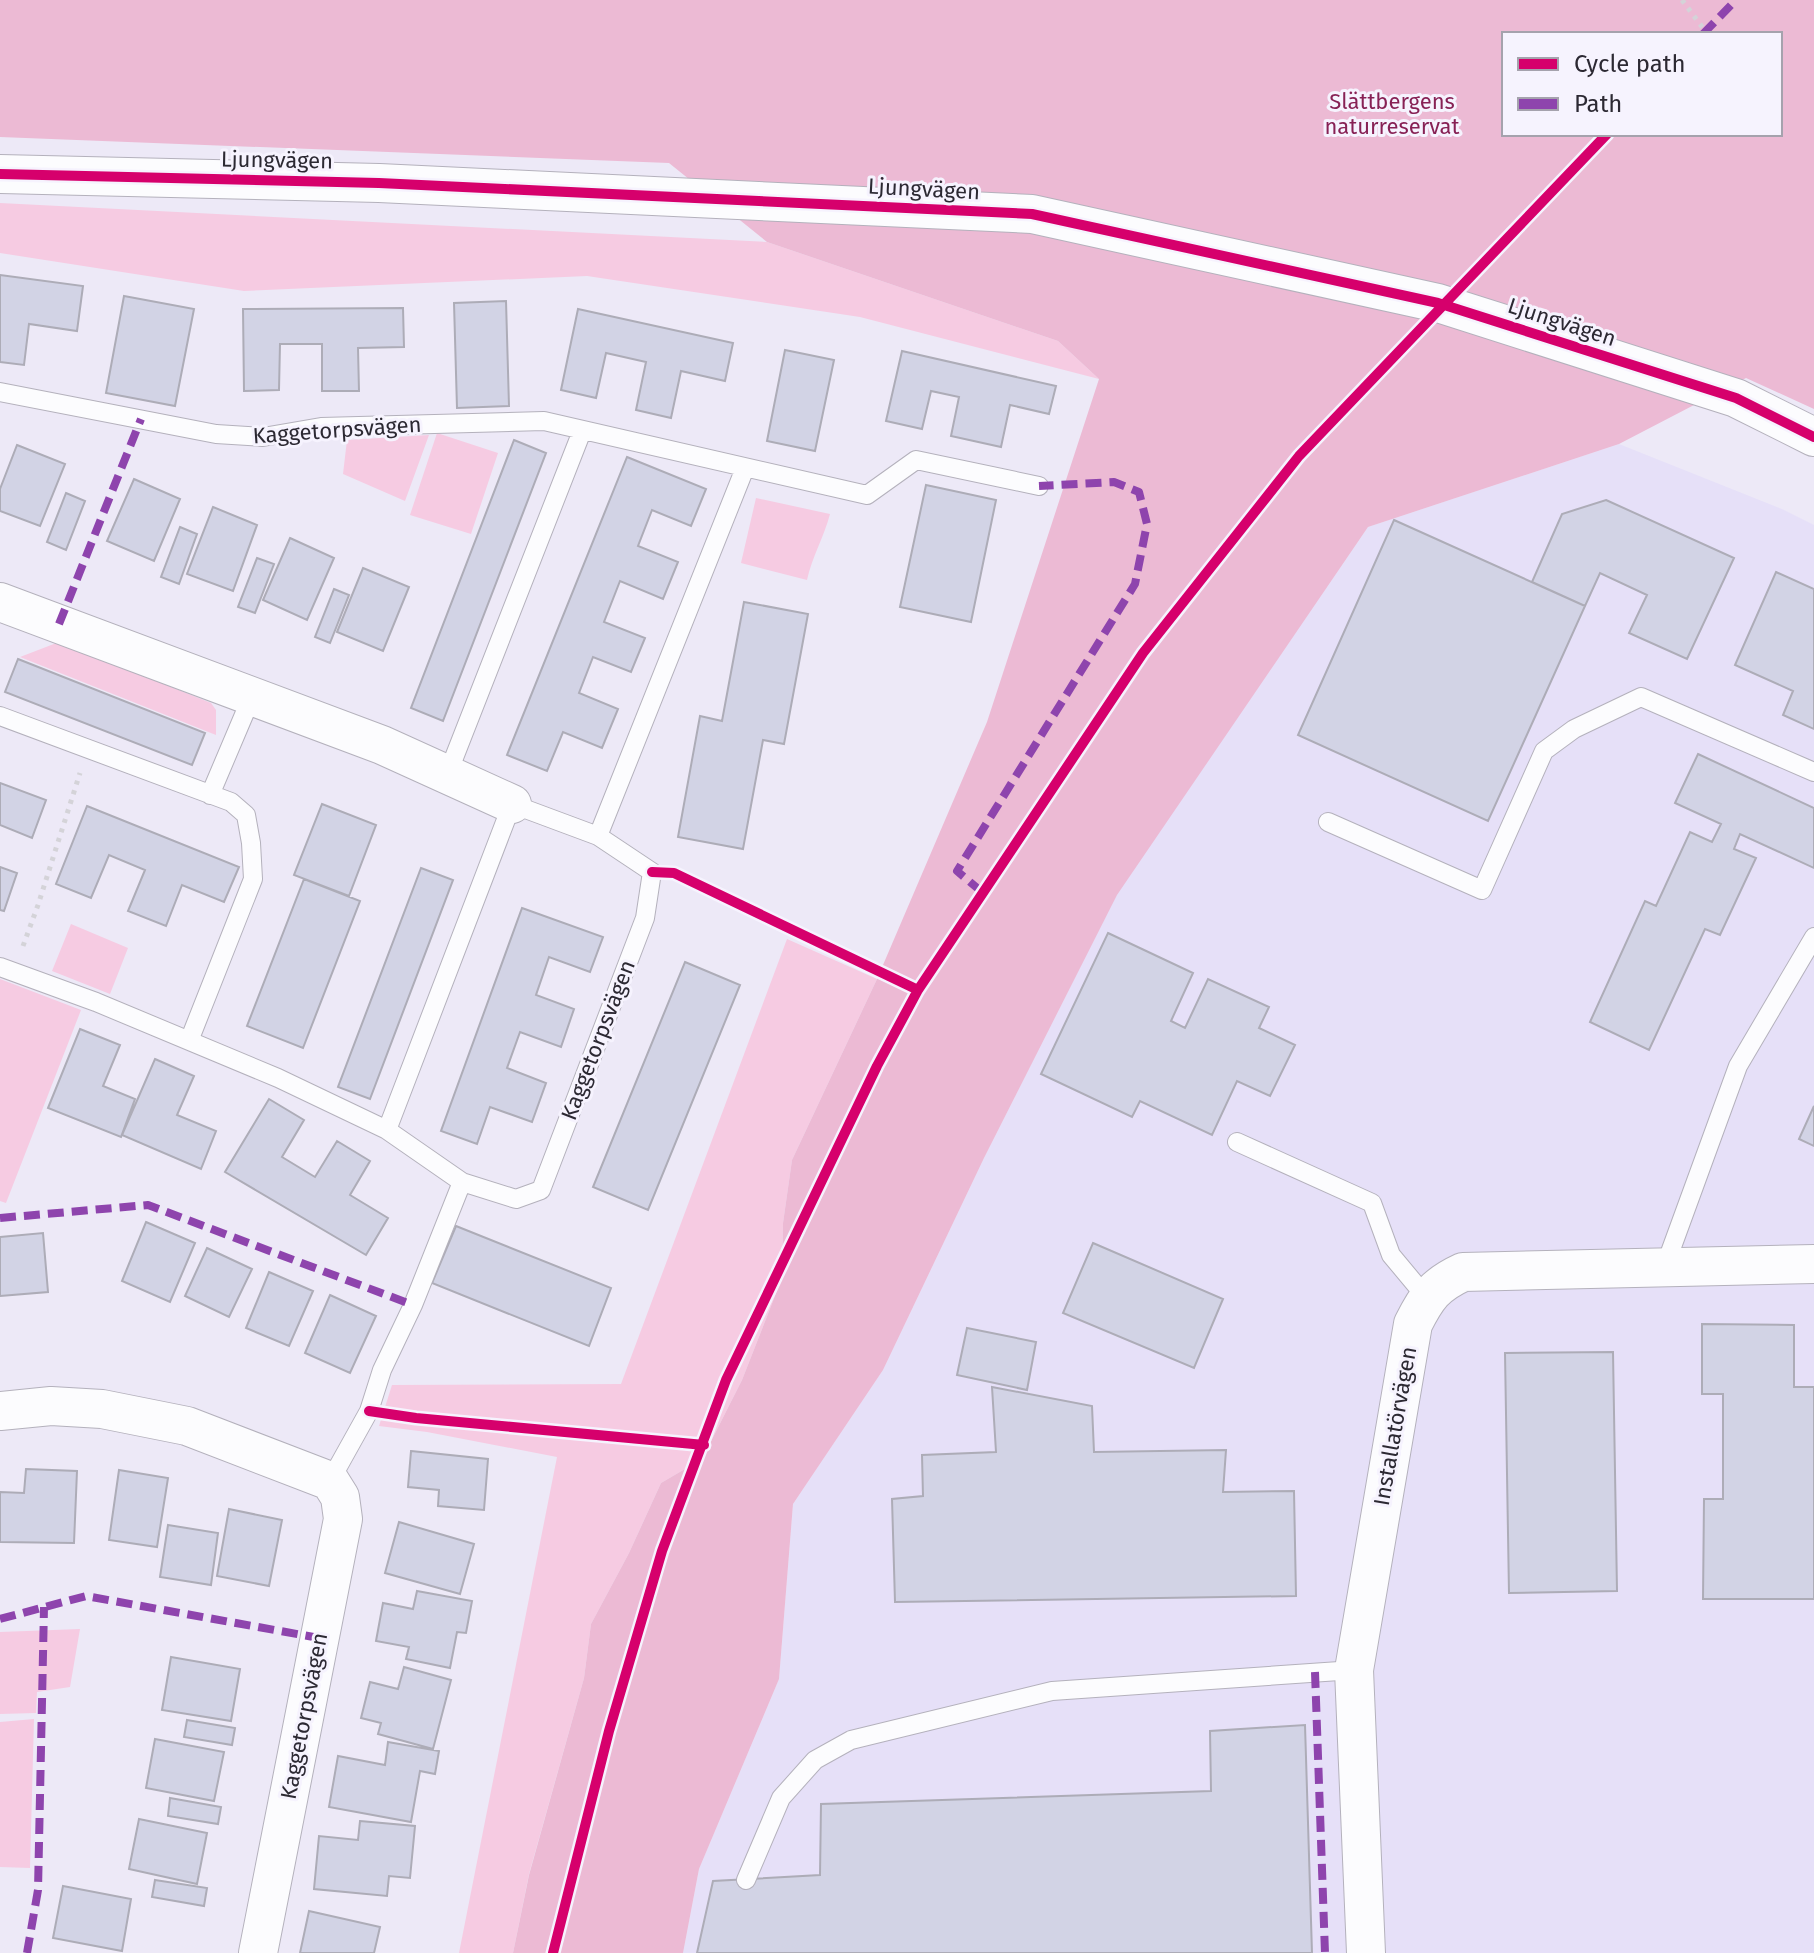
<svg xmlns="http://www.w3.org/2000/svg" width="1814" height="1953" font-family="'Fira Sans',sans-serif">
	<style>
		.built { fill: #e6e0f8 }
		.green { fill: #f6cbe2 }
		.forest { fill: #ecbad4; fill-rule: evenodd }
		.building { fill: #d2d3e5; stroke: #adacb7; stroke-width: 2 }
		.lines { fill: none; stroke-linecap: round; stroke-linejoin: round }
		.service-casing { stroke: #b4b1bc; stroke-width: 20 }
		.minor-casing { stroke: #b4b1bc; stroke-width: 40 }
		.path { stroke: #d4d3d8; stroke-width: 5; stroke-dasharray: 4 6; stroke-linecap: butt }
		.service { stroke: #fcfcfe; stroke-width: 18 }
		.minor { stroke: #fcfcfe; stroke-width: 38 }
		.quiet { stroke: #8e44ad; stroke-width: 8; stroke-dasharray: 16 8; stroke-linecap: butt }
		.cycleway-casing { stroke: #f6f3fe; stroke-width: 15 }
		.cycleway { stroke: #d6006c; stroke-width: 10 }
		.labels { text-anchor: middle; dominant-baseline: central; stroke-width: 6; stroke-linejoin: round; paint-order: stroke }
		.park-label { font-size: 22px; fill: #872155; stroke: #f6f3fe }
		.street-label { font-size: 22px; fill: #2c2933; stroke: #f6f3fe }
	</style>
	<rect width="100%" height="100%" fill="#ede9f7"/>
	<path class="built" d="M1619,444L1782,509L1814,525V1953H683L699,1869L779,1679L793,1504L883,1370L984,1158L1117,894L1368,527Z"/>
	<path class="green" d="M0,203L767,242L1058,341L1099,379L860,317L587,276L244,291L0,253Z
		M437,433L498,453L471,534L410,515Z
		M429,435L405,501L343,474L347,440Z
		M756,498L830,514C824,537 812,557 807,580L741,563Z
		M59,642L211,703L216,710V735L20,657Z
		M71,924L128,948L110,994L52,971Z
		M787,939L877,979L792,1160L783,1223L782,1278L742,1380L702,1459L661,1483L629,1553L591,1624L584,1678L529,1874L513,1953H459L557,1457L427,1432L379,1426L392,1385L621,1384Z
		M0,979L81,1010L6,1203L0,1201Z
		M80,1629L70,1687L37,1692L36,1713L0,1714V1632Z
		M34,1719L30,1868L0,1867V1722Z"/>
	<path class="forest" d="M0,0H1814V409L1746,378L1619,444L1368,527L1117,895L984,1158L883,1370L793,1504L779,1679L699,1869L683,1953H513L529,1875L584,1678L591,1624L629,1553L661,1483L702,1459L742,1380L782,1278L783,1223L792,1160L877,979L987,722L1099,379L1058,341L767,242L669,163L0,137ZM1504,34H1780V134H1504Z"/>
	<path class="building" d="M0,275L83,286L77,331L29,324L24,365L0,362Z
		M124,296L194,309L175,406L106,393Z
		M506,301L509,406L457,408L454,303Z
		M403,308L404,347L358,348L359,391H322V344H280L279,390L244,391L243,309Z
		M578,309L733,343L725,381L681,371L671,418L636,410L646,362L606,353L596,398L561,390Z
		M785,350L834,360L815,451L767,441Z
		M902,351L1056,386L1049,414L1010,405L1001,447L951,436L959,397L931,391L922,429L886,421Z
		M514,440L546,453L443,721L411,708Z
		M17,445L65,464L40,526L0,511V489Z
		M627,457L706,489L691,526L652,510L638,546L678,562L663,599L620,581L604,622L645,638L631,672L593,657L579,693L618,709L602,748L563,732L547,771L507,755Z
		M134,479L180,499L154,561L107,541Z
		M926,485L996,500L971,622L900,607Z
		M66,493L85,501L66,550L47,542Z
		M1606,500L1734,558L1687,659L1629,633L1647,595L1600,573L1585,606L1532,582L1562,514Z
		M213,507L257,525L233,591L187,574Z
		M1394,520L1585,606L1488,821L1298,735Z
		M180,527L197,534L179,584L161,577Z
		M290,538L334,558L307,620L263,600Z
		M257,558L274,564L255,613L238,607Z
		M363,568L409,587L383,651L337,632Z
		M1776,572L1814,589V729L1783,715L1793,691L1735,665Z
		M334,589L349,595L330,643L315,637Z
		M744,602L808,614L784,744L763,740L743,849L678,837L700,716L722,721Z
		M18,659L205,733L192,765L5,692Z
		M1698,754L1814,808V868L1740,834L1734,849L1756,858L1720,935L1705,929L1649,1050L1590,1022L1645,901L1656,906L1690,832L1712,842L1721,824L1675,803Z
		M0,783L46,800L32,838L0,825Z
		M322,804L376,825L349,896L294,875Z
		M87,806L239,867L224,902L182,885L166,926L128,911L145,870L109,855L91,898L56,884Z
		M0,867L17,873L4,911L0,910Z
		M421,868L453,880L370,1099L338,1087Z
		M304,879L360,901L303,1048L247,1026Z
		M522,908L603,937L590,972L549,957L536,995L574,1009L561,1047L520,1032L507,1068L546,1083L532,1122L490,1107L477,1144L441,1131Z
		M1108,933L1193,973L1171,1021L1185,1028L1208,979L1269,1007L1259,1028L1295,1045L1270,1096L1237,1081L1212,1135L1140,1101L1132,1117L1041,1074Z
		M685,962L740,985L648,1210L593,1187Z
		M80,1029L120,1045L103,1086L135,1099L121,1137L48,1108Z
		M155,1059L194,1076L177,1115L216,1131L201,1169L122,1135Z
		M269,1099L304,1120L282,1157L315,1177L337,1141L370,1161L350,1195L388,1218L366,1255L225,1172Z
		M1814,1106V1146L1799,1139Z
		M146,1222L195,1243L170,1302L122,1281Z
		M456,1226L611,1288L589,1346L432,1283Z
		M43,1233L48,1292L0,1296V1237Z
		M1093,1243L1223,1299L1194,1368L1063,1313Z
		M207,1248L252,1269L229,1317L185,1296Z
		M269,1272L313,1291L289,1346L246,1328Z
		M330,1295L376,1316L350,1373L305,1353Z
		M1702,1324L1794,1325V1387H1814V1599H1703L1704,1499H1723V1394H1702Z
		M967,1328L1036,1342L1027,1390L957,1375Z
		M1613,1352L1617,1591L1509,1593L1505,1353Z
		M992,1387L1092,1406L1094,1452L1226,1450L1223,1492L1294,1491L1296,1596L895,1602L892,1499L923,1496L922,1455L996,1452Z
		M411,1451L488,1459L484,1510L438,1506L439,1490L408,1487Z
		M26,1469L77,1471L74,1543L0,1542V1492L24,1493Z
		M119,1470L168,1478L157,1547L109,1540Z
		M229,1509L282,1520L269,1586L217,1576Z
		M399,1522L474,1544L460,1594L385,1573Z
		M168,1525L218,1533L211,1585L160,1577Z
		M417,1591L472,1601L466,1633L457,1632L450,1668L406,1659L409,1647L376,1641L383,1603L413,1609Z
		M171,1657L240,1669L231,1721L162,1710Z
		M404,1667L451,1680L433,1749L378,1734L381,1723L361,1718L370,1682L398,1689Z
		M187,1720L235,1728L232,1745L184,1737Z
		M1305,1725L1312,1953H697L713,1881L820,1875L821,1804L1211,1791L1210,1731Z
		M155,1739L224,1752L214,1801L146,1788Z
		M388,1742L439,1751L435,1774L420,1771L411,1822L329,1807L338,1756L385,1765Z
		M170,1798L221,1807L218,1824L168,1816Z
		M139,1819L207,1833L197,1884L129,1869Z
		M360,1821L415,1826L410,1878L389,1876L387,1896L314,1889L319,1836L358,1840Z
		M155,1880L207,1888L204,1906L152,1897Z
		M63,1886L131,1899L122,1951L53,1938Z
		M309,1911L380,1927L374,1953H300Z"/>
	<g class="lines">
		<g class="service-casing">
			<path id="service" d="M0,392L216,434L263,437L321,427L544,421L867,495L916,460L1039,486
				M0,716L231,802L246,815L251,843L253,879L189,1041
				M448,773L582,431
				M210,795L252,696
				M1328,822L1482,890L1544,751L1574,729L1641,697L1814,772
				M598,836L745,468
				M0,967L96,1002L278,1078L387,1130L462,1182L516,1199L541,1190L645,918L652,872L598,836L512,804L387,1130
				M1237,1142L1372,1203L1391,1255L1426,1297
				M1665,1266L1738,1066L1814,937
				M330,1481L369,1411L382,1370L413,1305L462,1182
				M746,1880L781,1798L815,1760L851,1740L1052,1691L1354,1670"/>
		</g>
		<g class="minor-casing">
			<path id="minor" d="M0,174L379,183L1032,214L1438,303L1736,398L1814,437
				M0,602L382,745L512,804
				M0,1411L51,1406L102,1409L187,1426L330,1481L340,1497L343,1519L258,1953
				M1366,1953L1354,1670L1413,1324C1427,1296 1435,1285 1463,1272L1814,1264"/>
		</g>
		<path class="path" d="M1682,0L1706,32
			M23,946L38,905L80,773"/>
		<use href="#service" class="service"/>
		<use href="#minor" class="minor"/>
		<path class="quiet" d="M1703,34L1736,0
			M59,624L141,419
			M982,892L957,871L1135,584L1147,524L1139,492L1114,482L1039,486
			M0,1218L148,1205L413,1305
			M0,1619L86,1596L319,1638
			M1315,1672L1325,1953
			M27,1953L38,1890L44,1607"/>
		<g class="cycleway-casing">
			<path id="cycleway" d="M0,174L379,183L1032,214L1438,303L1736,398L1814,437
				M652,872L674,873L918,990
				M369,1411L416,1418L704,1445
				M553,1953L609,1731L662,1551L726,1380L877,1066L918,990L1143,653L1299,456L1607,134"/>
		</g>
		<use href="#cycleway" class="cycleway"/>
	</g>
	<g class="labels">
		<g class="park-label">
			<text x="1392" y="101">Slättbergens<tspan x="1392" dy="25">naturreservat</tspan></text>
		</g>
		<g class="street-label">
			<text transform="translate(277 160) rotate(1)">Ljungvägen</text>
			<text transform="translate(924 189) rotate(3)">Ljungvägen</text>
			<text transform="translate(1562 322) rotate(18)">Ljungvägen</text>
			<text transform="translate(337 430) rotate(-4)">Kaggetorpsvägen</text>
			<text transform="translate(598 1040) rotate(-69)">Kaggetorpsvägen</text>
			<text transform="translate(1395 1426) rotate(-80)">Installatörvägen</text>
			<text transform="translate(304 1716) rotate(-79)">Kaggetorpsvägen</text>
		</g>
	</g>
	<rect x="1502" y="32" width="280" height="104" fill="#f6f3fe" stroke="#a5a2ad" stroke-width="2"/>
	<rect x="1518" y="58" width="40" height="12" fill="#d6006c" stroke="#a5a2ad" stroke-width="2"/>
	<text x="1574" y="72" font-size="24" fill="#2c2933">Cycle path</text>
	<rect x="1518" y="98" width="40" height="12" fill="#8e44ad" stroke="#a5a2ad" stroke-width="2"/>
	<text x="1574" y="112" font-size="24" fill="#2c2933">Path</text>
</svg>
